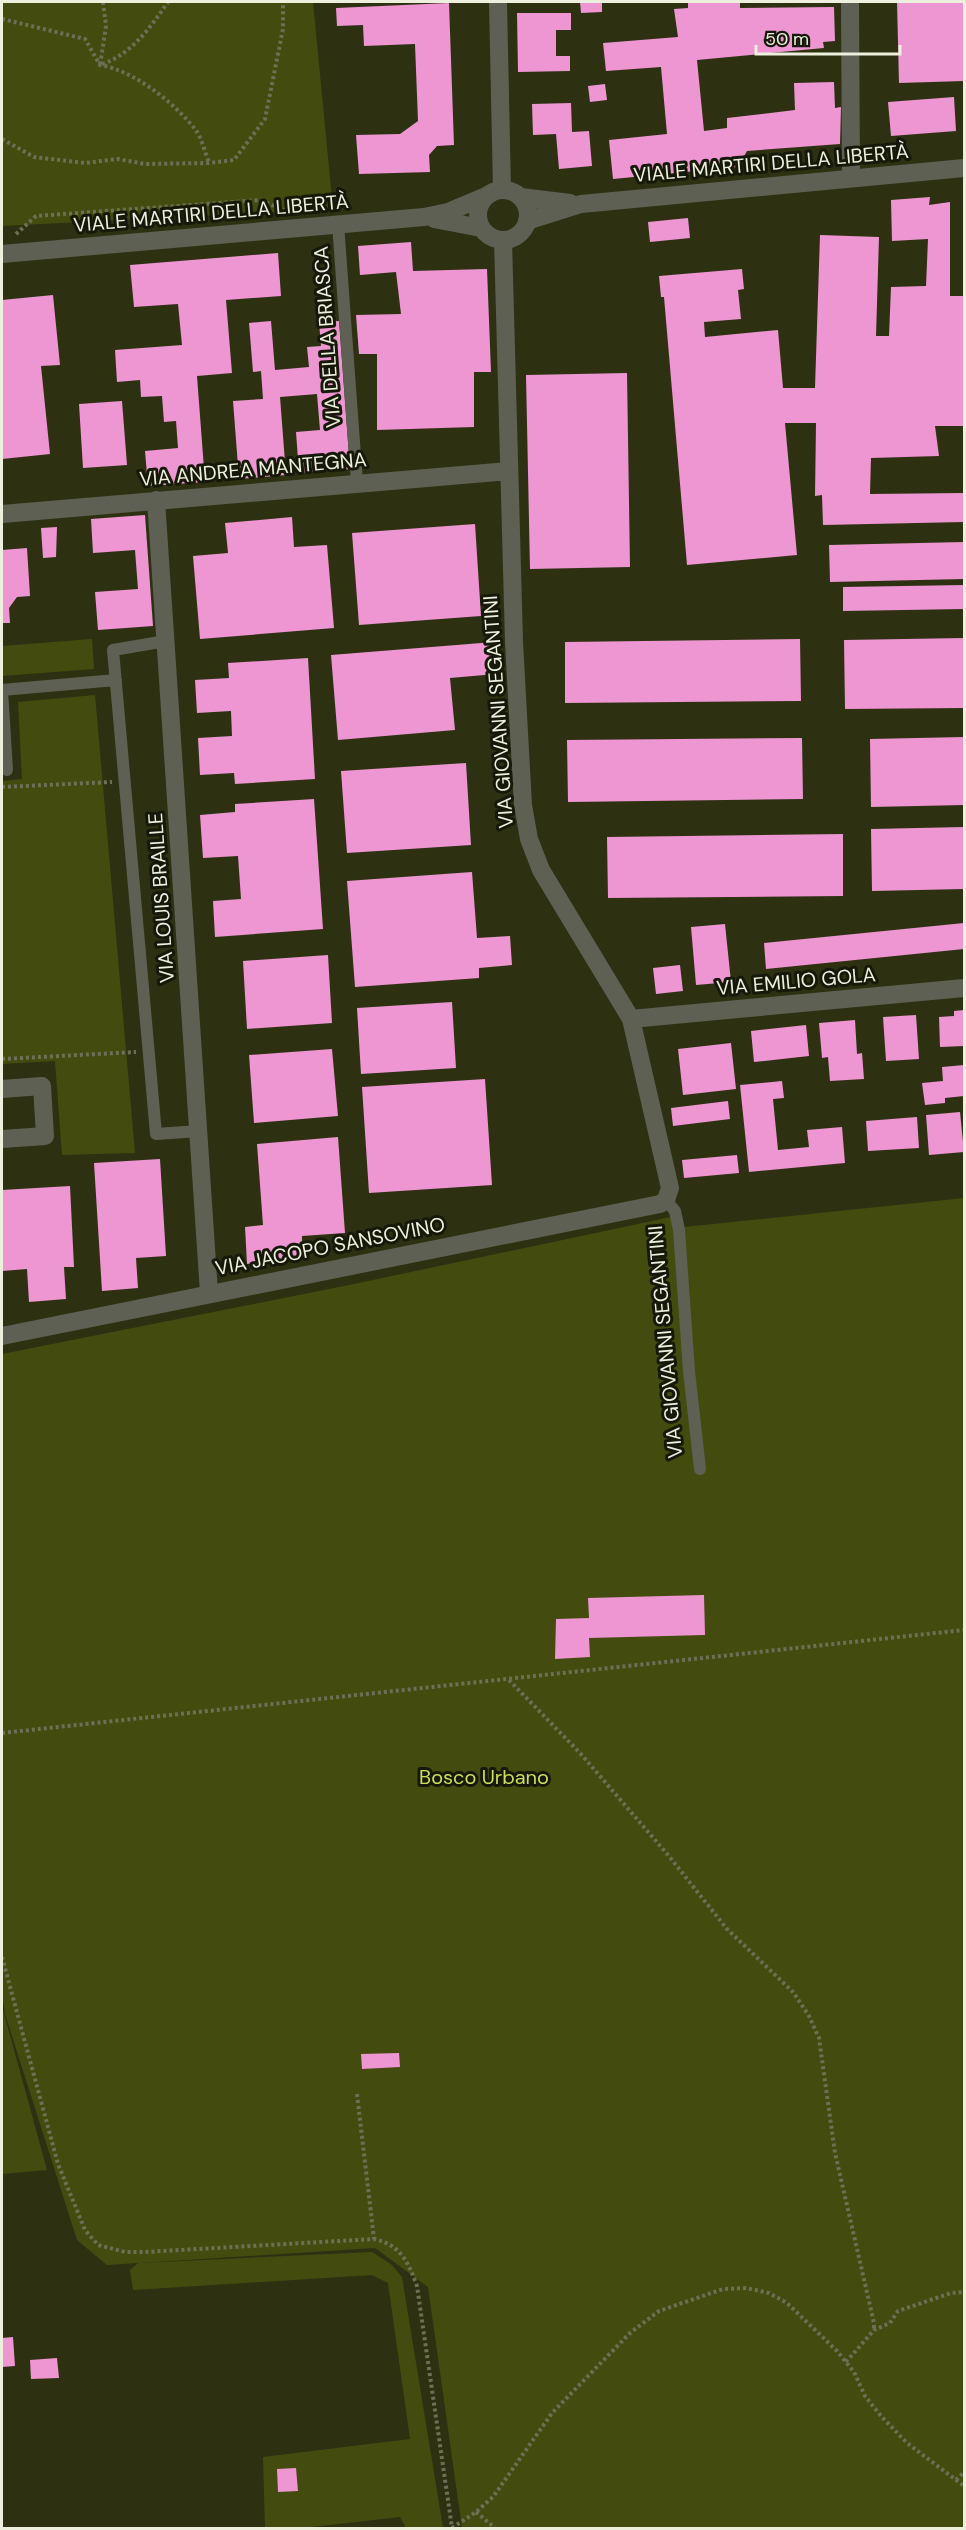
<svg xmlns="http://www.w3.org/2000/svg" width="966" height="2530" font-family="'DM Sans',sans-serif">
	<style>
		.green { fill: #444b0f }
		.building { fill: #ee96d2 }
		.lines { fill: none; stroke-linecap: round; stroke-linejoin: round }
		.path { stroke: #6c7055; stroke-width: 4; stroke-dasharray: 3 3; stroke-linecap: butt }
		.service { stroke: #5d6052; stroke-width: 12 }
		.minor { stroke: #5d6052; stroke-width: 18 }
		.tertiary { stroke: #5d6052; stroke-width: 18 }
		.labels { text-anchor: middle; dominant-baseline: central; stroke-width: 6; stroke-linejoin: round; paint-order: stroke }
		.street-label { font-size: 20px; fill: #ecf0dd; stroke: #16180a }
		.park-label { font-size: 20px; fill: #cedf58; stroke: #16180a }
	</style>
	<rect width="100%" height="100%" fill="#2d3112"/>
	<path class="green" d="M2,2H313L333,209L2,226Z
		M92,639L94,669L2,676V646Z
		M95,695L135,1153L62,1155L55,1061L2,1064V781L22,779L18,702Z
		M964,1198V2528H462L428,2287L375,2248L140,2263L372,2252L392,2265L402,2277L443,2528H406L400,2517L303,2528H265L263,2457L410,2439L388,2283L372,2275L133,2290L130,2270L138,2263L107,2265L77,2240L5,2014L2,1994V1354L354,1284L671,1217L674,1228Z
		M2,2006L47,2170L2,2174Z"/>
	<path class="building" d="M580,2H602V12L581,13Z
		M688,2H740V8L834,7L835,41L823,42L824,48L697,60L704,131L727,128V118L795,110L794,83L834,82L835,108L841,107L840,144L747,151L738,167L613,179L609,140L667,134L661,67L606,71L603,43L678,37L674,9L688,8Z
		M897,2H964V81L899,83Z
		M449,3L454,145L437,146L429,155L430,172L359,174L356,135L400,134L418,121L415,44L364,46L363,25L337,26L336,8Z
		M517,13H571V30H556V56H570V71L518,72Z
		M605,84L607,100L590,102L588,86Z
		M954,97L956,131L891,136L888,102Z
		M571,103L572,132L589,131L592,166L559,169L556,134L533,135L532,104Z
		M930,197L929,205L950,202V296H964V426H935L939,456L871,458L870,494L964,493V522L823,525L822,495L815,496L816,423H785L797,555L687,565L664,297H661L659,276L742,269L744,289L738,290L741,319L704,322L705,337L778,330L783,388H815L820,235L879,237L876,336H889L891,287L926,286L928,239L892,241L891,200Z
		M688,218L690,238L650,242L648,222Z
		M411,242L413,271L487,269L491,372H474V427L377,430V354H359L356,315L401,314L396,272L360,275L358,246Z
		M278,253L281,296L226,300L232,373L197,376L205,482L148,486L145,451L178,448L176,421L164,422L162,396L141,397L140,380L117,382L115,350L182,345L178,304L134,307L130,265Z
		M53,295L60,365L41,366L50,454L2,459V300Z
		M271,321L275,370L309,367L307,347L321,346L319,322L339,321L350,469L299,473L296,432L320,430L317,394L280,397L286,475L239,479L233,401L263,399L261,371L253,372L249,323Z
		M627,373L630,567L530,569L526,375Z
		M122,401L127,465L83,468L79,404Z
		M145,515L153,626L98,630L95,592L138,589L135,550L93,553L91,519Z
		M292,517L294,547L327,545L334,628L200,639L193,556L228,553L225,523Z
		M475,524L481,616L359,625L352,533Z
		M57,527L56,557L43,558L41,528Z
		M964,542V579L830,582L829,545Z
		M27,548L30,596L17,597L9,608L10,623H2V550Z
		M964,585V609L843,611V587Z
		M964,638V708L845,709L844,640Z
		M800,639L801,701L565,703V642Z
		M494,642L496,674L450,678L455,730L338,740L331,655Z
		M308,658L315,779L235,784L234,773L200,775L198,738L232,736L231,711L197,713L195,680L229,678L228,663Z
		M964,737V805L871,807L870,739Z
		M802,738L803,799L568,802L567,740Z
		M466,763L471,845L347,853L341,771Z
		M314,799L323,929L215,937L213,901L241,899L238,856L203,858L200,815L235,812V804Z
		M964,827V889L872,891L871,829Z
		M843,834V896L608,898L607,837Z
		M472,872L477,938L510,936L512,965L479,968V978L355,987L347,881Z
		M964,923V949L766,969L764,943Z
		M725,924L731,982L696,985L691,927Z
		M328,955L332,1023L247,1029L243,961Z
		M680,965L683,991L656,994L653,968Z
		M452,1002L456,1068L361,1074L357,1008Z
		M964,1010V1046L940,1047L939,1017L954,1016V1011Z
		M916,1015L919,1059L886,1061L883,1017Z
		M855,1020L857,1054L862,1053L864,1079L830,1081L828,1057L822,1058L819,1023Z
		M806,1025L809,1056L754,1062L751,1031Z
		M731,1043L736,1089L683,1095L678,1049Z
		M332,1049L338,1116L254,1123L249,1055Z
		M964,1065V1096L945,1098V1103L925,1105L922,1083L943,1081L942,1067Z
		M485,1079L492,1185L369,1193L362,1087Z
		M782,1081L784,1098L773,1099L778,1150L809,1147L807,1130L842,1127L845,1163L749,1172L740,1085Z
		M728,1101L730,1119L673,1126L671,1108Z
		M960,1112L964,1152L929,1155L926,1115Z
		M917,1117L919,1148L868,1151L866,1121Z
		M338,1137L345,1233L302,1236V1257L247,1264L245,1227L263,1225L257,1144Z
		M737,1155L739,1173L684,1178L682,1160Z
		M160,1159L166,1256L136,1258L138,1288L102,1291L94,1163Z
		M70,1186L74,1267H64L66,1299L29,1302L27,1269L2,1271V1190Z
		M704,1595L705,1635L589,1638L590,1657L555,1659L556,1619L589,1618L588,1598Z
		M399,2053L400,2067L362,2069L361,2054Z
		M13,2337L15,2366L2,2367V2338Z
		M57,2358L59,2378L31,2379L30,2360Z
		M296,2468L298,2491L278,2492L277,2469Z"/>
	<g class="lines">
		<path class="path" d="M103,2L106,26L100,65C131,55 150,28 168,2
			M2,19L85,39L100,65C135,71 173,102 195,129C202,138 205,153 209,163
			M2,139L34,157L85,163L118,159L145,164L209,163L234,160L265,119L283,29V2
			M16,234L36,216L260,200L284,210
			M2,787L112,782
			M2,1059L136,1052
			M509,1680L580,1753L668,1855L727,1929L793,1992L809,2016L819,2038L835,2153L874,2323V2330
			M2,1733L964,1630
			M2,1957L58,2164L85,2230L98,2245L125,2252H145L374,2239C401,2245 408,2262 417,2286L452,2528
			M357,2094L374,2239
			M846,2362L874,2330L890,2323L898,2311L951,2293L964,2292
			M956,2480L964,2472
			M476,2512L495,2528
			M452,2528L476,2512L493,2497L552,2413L630,2333L659,2311L723,2289L746,2288L769,2293L787,2303L837,2351L854,2372L865,2396L881,2416L907,2443L964,2486"/>
		<path class="service" d="M338,224L357,483
			M166,641L113,650L156,1134L199,1131
			M7,770L2,690L116,680
			M666,1200L675,1211L679,1230L689,1371L700,1469"/>
		<path class="minor" d="M498,2L502,190
			M850,2L851,178
			M156,500L209,1293
			M2,514L509,471
			M631,1019L964,988
			M2,1089L42,1086L45,1136L2,1139
			M2,1336L660,1204L666,1200L670,1188L631,1019L541,870L529,839L523,805L514,642L503,240"/>
		<path class="tertiary" d="M478 215a25 25 0 1 1 50 0a25 25 0 1 1-50 0Z
			M521,197L570,203
			M434,219L481,228
			M527,221L581,204L964,168
			M2,254L424,217L448,212L486,196"/>
	</g>
	<g class="labels">
		<g class="street-label">
			<text transform="translate(771 163) rotate(-5)">VIALE MARTIRI DELLA LIBERTÀ</text>
			<text transform="translate(211 213) rotate(-5)">VIALE MARTIRI DELLA LIBERTÀ</text>
			<text transform="translate(327 337) rotate(-94)">VIA DELLA BRIASCA</text>
			<text transform="translate(253 469) rotate(-5)">VIA ANDREA MANTEGNA</text>
			<text transform="translate(498 712) rotate(-94)">VIA GIOVANNI SEGANTINI</text>
			<text transform="translate(161 898) rotate(-94)">VIA LOUIS BRAILLE</text>
			<text transform="translate(796 981) rotate(-5)">VIA EMILIO GOLA</text>
			<text transform="translate(330 1246) rotate(-11)">VIA JACOPO SANSOVINO</text>
			<text transform="translate(665 1342) rotate(-95)">VIA GIOVANNI SEGANTINI</text>
		</g>
		<g class="park-label">
			<text x="484" y="1777">Bosco Urbano</text>
		</g>
	</g>
	<rect width="966" height="2530" fill="none" stroke="#ecf0dd" stroke-width="6"/>
	<path d="M756 45v9h144v-9" fill="none" stroke="#ecf0dd" stroke-width="3"/>
	<text x="765" y="45" font-size="18" fill="#ecf0dd" stroke="#16180a" stroke-width="4.5" paint-order="stroke">50 m</text>
</svg>
